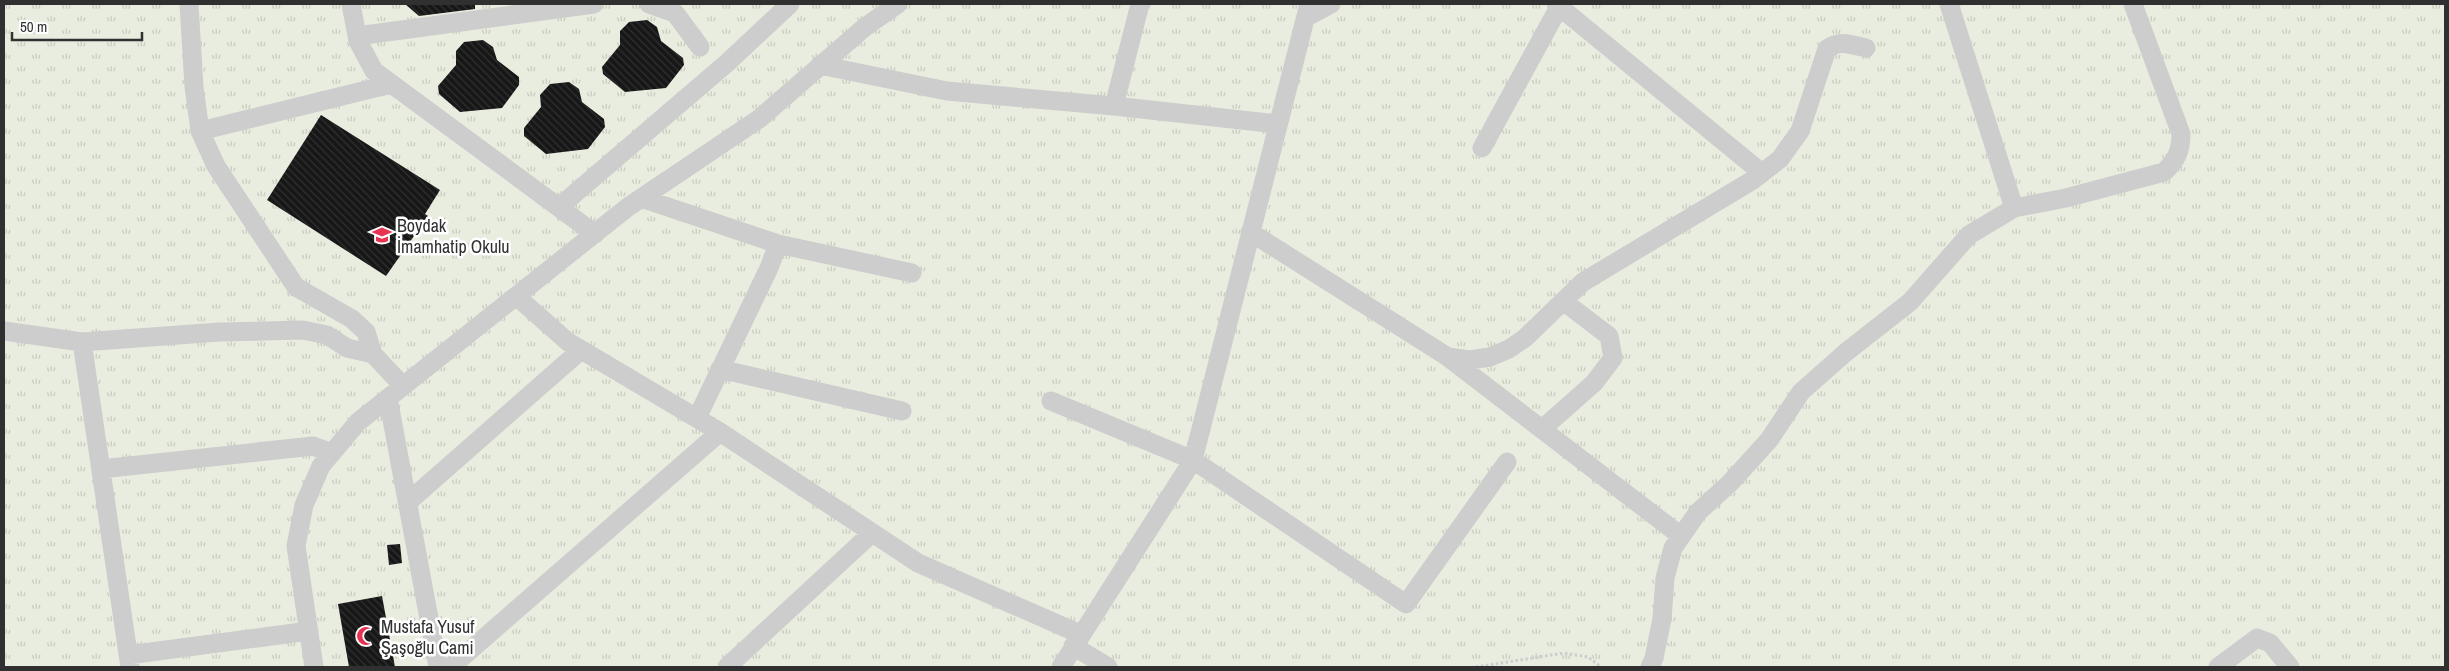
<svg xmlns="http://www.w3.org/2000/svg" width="2449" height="671" font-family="'Archivo Narrow',sans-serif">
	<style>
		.grass { fill: url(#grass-tufts) }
		.building { fill: url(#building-back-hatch) }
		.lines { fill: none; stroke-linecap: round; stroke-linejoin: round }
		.path { stroke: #cdcdcd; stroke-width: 3; stroke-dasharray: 2.5 2.5; stroke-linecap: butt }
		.minor { stroke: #cdcdcd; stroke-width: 19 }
		.labels { text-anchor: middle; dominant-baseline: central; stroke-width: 5; stroke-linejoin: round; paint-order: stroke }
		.poi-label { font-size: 18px; fill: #303030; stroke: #fff; text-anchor: start }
	</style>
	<defs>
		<pattern id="grass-tufts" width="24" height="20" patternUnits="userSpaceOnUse" patternTransform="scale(1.25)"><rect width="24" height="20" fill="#e8eddf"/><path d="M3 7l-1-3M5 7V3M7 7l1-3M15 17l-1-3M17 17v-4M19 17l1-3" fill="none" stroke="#c7ccc0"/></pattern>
		<pattern id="building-back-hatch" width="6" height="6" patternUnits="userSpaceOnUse" patternTransform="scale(1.25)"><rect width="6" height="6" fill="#171717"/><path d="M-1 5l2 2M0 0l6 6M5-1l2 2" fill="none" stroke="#303030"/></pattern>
	</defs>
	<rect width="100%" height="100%" fill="#fff"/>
	<path class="grass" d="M4,4H2445V667H4Z"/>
	<path class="building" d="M405,4H475V9L419,16Z
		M647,20L657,27L661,41L683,58L684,65L666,88L625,92L603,74L602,67L620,45V31L629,22Z
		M483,40L493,47L497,60L519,77V85L502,108L460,112L439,94L438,86L456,65V51L464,42Z
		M569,82L579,89L582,102L604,119L605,127L588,149L546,154L524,136V128L541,107L540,95L550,84Z
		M321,115L440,190L425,214L428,216L386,276L267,200Z
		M400,544L402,563L389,565L387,545Z
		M382,596L395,667H349L338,604Z"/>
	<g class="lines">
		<path class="path" d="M1476,667L1564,653L1588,657L1601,667"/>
		<path class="minor" d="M189,4L194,87L200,131L216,166L296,287L352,319L366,332L373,354L403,386
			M351,4L358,41L374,71L595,234
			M649,4L675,13L700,47
			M1556,4L1762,173
			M1949,4L2014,208
			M1307,17L1331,4
			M357,36L594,4
			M820,65L947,91L1114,106L1278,124
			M1114,106L1140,4
			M200,131L391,84
			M1482,148L1559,7
			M641,198L778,244L769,268L697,418
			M559,207L727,63L790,4
			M1250,232L1448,357L1470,360L1490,357L1509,349L1525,338L1583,282L1753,180L1780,159L1800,131L1827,49C1839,39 1852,45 1866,48
			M778,244L912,273
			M516,296L568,342L720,432L918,563L1080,634
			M4,331L82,342L220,332L303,330L327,335L347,348L373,354
			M82,342L130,667
			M1449,358L1681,536
			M720,369L902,411
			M388,398L438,667
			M1051,401L1193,460L1406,604L1507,462
			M1542,429L1594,383L1613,358L1609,336L1563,301
			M101,469L313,446L332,453
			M408,502L581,350
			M1073,646L1108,667
			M128,655L309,631
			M314,667L296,546L304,505L321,466L358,422L628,207L759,119L865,27L898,4
			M451,667L720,432
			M727,667L872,533
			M1061,667L1193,460L1309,4
			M1650,667L1654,658L1662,619L1665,578L1673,548L1698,512L1730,483L1769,440L1801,392L1845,353L1910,302L1969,235L2014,208L2066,198L2164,172C2176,161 2181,151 2181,134L2133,4
			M2218,667L2257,638L2270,643L2290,667"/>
	</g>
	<defs>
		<g id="school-bare" transform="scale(1.5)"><path d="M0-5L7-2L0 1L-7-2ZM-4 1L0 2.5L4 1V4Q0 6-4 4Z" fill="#e83252" stroke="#fff" stroke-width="2.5" paint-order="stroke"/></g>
		<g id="mosque-bare" transform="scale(1.5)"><path d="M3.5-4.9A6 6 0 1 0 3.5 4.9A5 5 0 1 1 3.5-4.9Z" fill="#e83252" stroke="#fff" stroke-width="2.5" paint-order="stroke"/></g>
	</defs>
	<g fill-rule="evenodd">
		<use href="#school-bare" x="382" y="235"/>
		<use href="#mosque-bare" x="366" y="636"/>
	</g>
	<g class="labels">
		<g class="poi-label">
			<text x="397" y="225">Boydak<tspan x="397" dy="21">İmamhatip Okulu</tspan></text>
			<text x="381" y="626">Mustafa Yusuf<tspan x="381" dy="21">Şaşoğlu Cami</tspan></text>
		</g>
	</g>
	<rect width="2449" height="671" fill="none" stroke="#303030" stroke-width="10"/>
	<path d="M12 32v8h130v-8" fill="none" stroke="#303030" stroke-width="2.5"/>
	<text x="20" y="32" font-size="15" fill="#303030" stroke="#ffffff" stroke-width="4" paint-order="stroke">50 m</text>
</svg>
